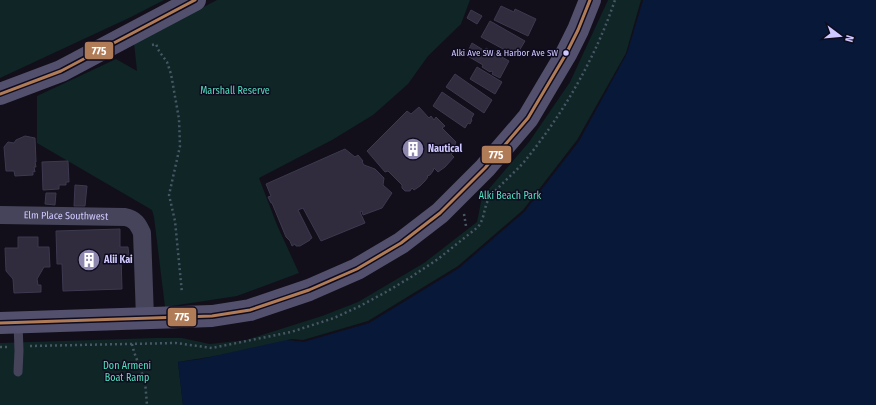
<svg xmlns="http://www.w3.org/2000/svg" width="876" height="405" font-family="'Fira Sans Condensed',sans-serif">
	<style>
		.green { fill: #0f2526 }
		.water { fill: #081838 }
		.pier { fill: #120f1a }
		.building { fill: #302c3e; stroke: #3d394f }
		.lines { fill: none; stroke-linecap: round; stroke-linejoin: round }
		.path { stroke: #485765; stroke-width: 2.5; stroke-dasharray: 2 3; stroke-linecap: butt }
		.service { stroke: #45445b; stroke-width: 9 }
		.minor { stroke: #45445b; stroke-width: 18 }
		.secondary { stroke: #53506e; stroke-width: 22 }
		.bus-1-casing { stroke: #0f0b1e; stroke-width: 6 }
		.bus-1 { stroke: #b07c57; stroke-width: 3 }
		.bus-dot { fill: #d0c9ff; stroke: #0f0b1e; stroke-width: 1.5 }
		.labels { text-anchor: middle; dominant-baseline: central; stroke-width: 3; stroke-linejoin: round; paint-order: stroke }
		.bus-label { font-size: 9px; fill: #d0c9ff; stroke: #0f0b1e; text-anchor: end }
		.park-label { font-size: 10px; fill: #52e1c1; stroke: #0f0b1e }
		.poi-label { font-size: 10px; font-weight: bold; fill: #d0c9ff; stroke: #0f0b1e; text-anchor: start }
		.street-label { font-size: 10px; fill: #d0c9ff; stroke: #0f0b1e }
		.line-badge { stroke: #0f0b1e; stroke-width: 1.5 }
		.badge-label { font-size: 11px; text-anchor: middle; font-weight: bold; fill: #fff }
	</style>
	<rect width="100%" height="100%" fill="#120f1a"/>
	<path class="green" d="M0,0H164L131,17L0,78Z
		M217,0H470L461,24L428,56L408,84L373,115L332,140L259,178L277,225L299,273L237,296L165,307L154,217L152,210L37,143V96L116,59L137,71L134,43Z
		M608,0H643L627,53L579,141L524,212L459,268L369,323L303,342L178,362L183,405H0V343L156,338H182L210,344L246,340L322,316L358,302L424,263L477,222L482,197L529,142L570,82Z"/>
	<path class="water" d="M643,0H876V405H183L178,362L201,359L287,340L303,342L369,323L459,268L524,212L579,141L627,53Z"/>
	<path class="pier" d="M641,0H643L627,53L579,141L524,212L459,268L369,323L303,342L287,340L292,339L303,340L368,321L458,266L523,210L577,140L626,53Z"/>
	<path class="building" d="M501,6L514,12L515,9L536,19L528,36L494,20Z
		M471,10L482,16L477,24L467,18Z
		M490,21L525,41L516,56L481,37Z
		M472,43L485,51L486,48L509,61L500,78L492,74L493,72L491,71L490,72L482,67L483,65L466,55Z
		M477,67L502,82L495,94L470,79Z
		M455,74L492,100L484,113L446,87Z
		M442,92L474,114L471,119L472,120L470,124L468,123L465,128L433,106Z
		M419,107L429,118L431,116L434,120L436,117L445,126L442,128L456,142L455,144L456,147V151L451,154L454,157L445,167L438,172L434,168L433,171L430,175L427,176L428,177L425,181L420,186L414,190L412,188L410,191H405L402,188V185L388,171L385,172L367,151L407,111L411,114Z
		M25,136L35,138L36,162H35L36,167H34L35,172L33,171V175L15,176L14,171H6L4,147L8,142L14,143L16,140Z
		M345,149L355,157L358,155L363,161L362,162L364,165L375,169L384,178L383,185L392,193L382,208L363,215L362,211L360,212L365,223L321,241L303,208L298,210L312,238L310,239V240L300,246H296L295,244L292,246L290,241L286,237L272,203H271L268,197L271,196L266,184Z
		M68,161L69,182H66V185H59V189L43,190L42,162Z
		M75,185L87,186L85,206H74Z
		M46,193H56L55,205L45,204Z
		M120,229V247H128L129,256H121L122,289L63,291L62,264H57L56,231Z
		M18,237H38V247H49L50,267H44L37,279L38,285H41V292L14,293L13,279L6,271L5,248H18Z"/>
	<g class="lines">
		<path class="path" d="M152,45L156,44L159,51L167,62L171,74L179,119L180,146L169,195L175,221L182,293
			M464,214L466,226
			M132,344L134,352L145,381L147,405
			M30,346L176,343L212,348L291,332L334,318L360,306L386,292L411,277L438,259L478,227C486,216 483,207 490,197C500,185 513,174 524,162C563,114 595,59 615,0
			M0,347H7"/>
		<path class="service" d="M18,322L19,351L18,372"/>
		<path class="minor" id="s1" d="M0,215L125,217C135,219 138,224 142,233L145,318"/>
		<path class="secondary" d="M0,94L61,71L195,0
			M0,323L212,316L250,310L309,290L357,269L401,243L440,213L485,168L528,118L566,54L578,30L590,0"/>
		<g class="bus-1-casing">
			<path id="bus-1" d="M0,94L61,71L195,0
				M0,323L212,316L250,310L309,290L357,269L401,243L440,213L485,168L528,118L566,54L578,30L590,0"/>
		</g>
		<use href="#bus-1" class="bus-1"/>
	</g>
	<defs>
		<g id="building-disc" transform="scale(1.15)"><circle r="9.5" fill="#8e88af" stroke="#0f0b1e"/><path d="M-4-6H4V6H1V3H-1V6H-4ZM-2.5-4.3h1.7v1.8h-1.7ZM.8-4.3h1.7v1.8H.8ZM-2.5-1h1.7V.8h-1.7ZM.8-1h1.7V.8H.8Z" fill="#fff"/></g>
	</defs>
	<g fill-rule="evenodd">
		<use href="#building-disc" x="413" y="149"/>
		<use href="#building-disc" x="89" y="260"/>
	</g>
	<circle class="bus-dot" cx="566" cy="53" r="3.5"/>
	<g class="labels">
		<g class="bus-label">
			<text x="558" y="53">Alki Ave SW &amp; Harbor Ave SW</text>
		</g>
		<g class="park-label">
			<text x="235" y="91">Marshall Reserve</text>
			<text x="510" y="196">Alki Beach Park</text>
			<text x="127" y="366">Don Armeni<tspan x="127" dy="12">Boat Ramp</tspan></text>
		</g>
		<g class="poi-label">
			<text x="428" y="149">Nautical</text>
			<text x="104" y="260">Alii Kai</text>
		</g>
		<g class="street-label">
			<text stroke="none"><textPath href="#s1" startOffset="66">Elm Place Southwest</textPath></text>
		</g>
	</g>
	<g class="line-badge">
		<rect x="84" y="41" width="30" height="19" rx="4" fill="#b07c57"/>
		<rect x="481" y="145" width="31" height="19" rx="4" fill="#b07c57"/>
		<rect x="167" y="307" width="30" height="20" rx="4" fill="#b07c57"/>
	</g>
	<g class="badge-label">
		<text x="99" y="55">775</text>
		<text x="496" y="159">775</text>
		<text x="182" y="321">775</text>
	</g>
	<g transform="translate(840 36) rotate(106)" stroke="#0f0b1e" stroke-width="3" paint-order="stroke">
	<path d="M0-3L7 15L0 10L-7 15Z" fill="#d0c9ff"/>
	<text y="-6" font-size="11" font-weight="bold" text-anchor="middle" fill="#d0c9ff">N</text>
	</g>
</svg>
